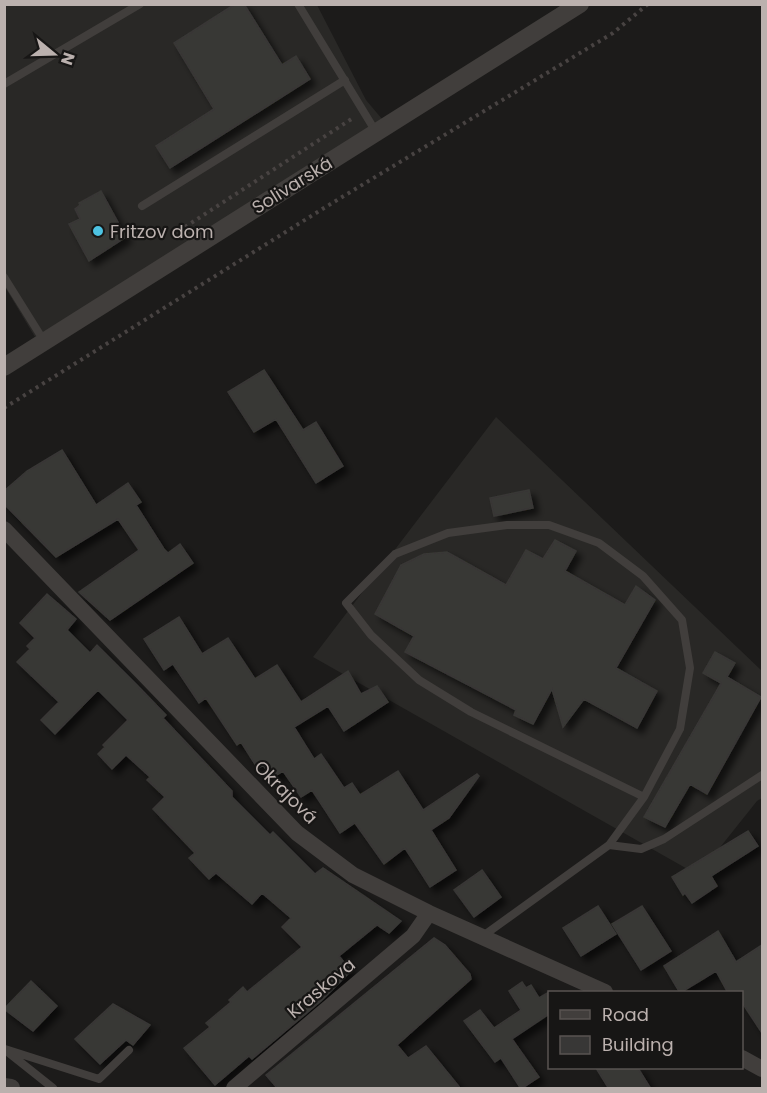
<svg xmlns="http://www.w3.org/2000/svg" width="767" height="1093" font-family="Poppins,sans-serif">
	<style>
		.built { fill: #292826 }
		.building { fill: #383736; stroke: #383735; stroke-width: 1.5; filter: url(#shadow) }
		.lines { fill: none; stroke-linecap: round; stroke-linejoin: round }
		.path { stroke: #484342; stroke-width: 4; stroke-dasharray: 3 4.5; stroke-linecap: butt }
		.service { stroke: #413e3c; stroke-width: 8 }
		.minor { stroke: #413e3c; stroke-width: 16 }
		.tertiary { stroke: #413e3c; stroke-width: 18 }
		.poi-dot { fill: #4dc3e2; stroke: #171615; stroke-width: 2 }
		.labels { text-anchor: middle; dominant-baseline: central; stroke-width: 4.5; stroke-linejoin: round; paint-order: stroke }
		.street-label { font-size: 18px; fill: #bbb1ae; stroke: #171615 }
		.poi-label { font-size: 18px; fill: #bbb1ae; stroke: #171615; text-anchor: start }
	</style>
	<defs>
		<filter id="shadow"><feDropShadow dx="5.5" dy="5.5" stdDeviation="3" flood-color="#0009"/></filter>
	</defs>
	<rect width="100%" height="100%" fill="#1c1b1a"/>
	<path class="built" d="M5,5H317L366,100L393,132L204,247L35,337L5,287Z
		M496,417L762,671V798L757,801L698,875L313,657Z"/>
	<path class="building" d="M235,4H244L282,65L296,56L310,79L170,168L156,146L214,109L174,43Z
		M101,191L126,237L89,261L69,224L80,219L75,209L80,205L79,203Z
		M264,370L303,430L316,422L343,466L316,483L276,419L254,432L228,392Z
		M62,450L96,505L128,483L141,502L136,505L164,549L168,553L180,544L193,563L110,620L79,592L139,550L118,519L56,557L4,504V491L27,471Z
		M529,490L533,508L494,516L490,498Z
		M555,540L576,551L565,571L625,605L636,586L655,600L616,668L657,691L637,728L584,699L563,727L552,689L533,724L514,715L516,710L405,652L414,636L375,614L401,565L424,554L447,552L506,585L526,550L543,559Z
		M47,594L76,619L67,630L90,653L97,645L137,685L166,715L163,718L232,791V797L270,835L273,832L315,874L323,868L401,921L389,933L377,925L339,956L351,971L321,1001L252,1059L249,1056L215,1085L184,1048L210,1027L206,1023L231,1002L229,1000L243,987L247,992L302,947L282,927L291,918L262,893L252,904L216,873L209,879L189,858L195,853L153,809L165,797L147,780L150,777L126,755L112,769L98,754L105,747L103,745L128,720L98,690L55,734L41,720L59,702L17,662L30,649L27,646L35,638L20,623Z
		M179,617L202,654L228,638L255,679L277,665L301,702L348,671L361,694L377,686L388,702L344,731L328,706L294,727L314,759L321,754L344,788L352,783L360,795L398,771L423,810L477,774L479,776L449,818L431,830L456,870L430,887L405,848L384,864L355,823L340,833L312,790L301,797L283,771L272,778L263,765L258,769L241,742L237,745L206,698L199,703L173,664L164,670L144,639Z
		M715,652L735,663L727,677L761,697L707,794L690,784L665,827L644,817L721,683L703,673Z
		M748,831L758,846L711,876L717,886L692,903L685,893L683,895L672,877Z
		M482,870L501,897L474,917L454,890Z
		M598,906L616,934L581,956L563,928Z
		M642,906L671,951L641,970L612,924Z
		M718,931L736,962L762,945V1033L741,1001V993H728L716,971L680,993L664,966Z
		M434,938L445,945L470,974L471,979L397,1045L408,1058L426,1046L461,1089H278L266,1075Z
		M31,981L57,1006L33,1031L4,1009Z
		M522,982L526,988L531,985L539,998L549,992V1014L512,1039L539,1077L521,1089L501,1058L495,1062L464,1021L480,1010L494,1028L521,1010L509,991Z
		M113,1004L150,1025L133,1045L126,1040L100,1064L75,1039Z
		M596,1068H638L651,1089H609Z"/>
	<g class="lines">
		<path class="path" d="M185,227L353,118
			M4,408L324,208L613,33L648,4"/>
		<path class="service" d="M298,4L376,132
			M4,84L140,4
			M142,206L345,80
			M4,277L44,341
			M609,845L641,849L664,839L762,775
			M483,936L609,845L644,797L680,729L690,668L682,620L643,576L599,543L549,525H507L448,533L395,554L346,603L371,635L419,680L471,712L644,797
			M5,1049L99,1079L129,1050
			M9,1053L53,1088"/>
		<path class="minor" d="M4,529L297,833L353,875L429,913L605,992
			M742,1058L762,1069
			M234,1088L413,936L429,913"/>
		<path class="tertiary" d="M4,367L580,4
			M4,1087L11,1088"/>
	</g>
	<circle class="poi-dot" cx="98" cy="231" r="6"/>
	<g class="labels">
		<g class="street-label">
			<text transform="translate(292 185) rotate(-32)">Solivarská</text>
			<text transform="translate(286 792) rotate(45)">Okrajová</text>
			<text transform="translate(321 988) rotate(-40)">Kraskova</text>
		</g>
		<g class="poi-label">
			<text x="110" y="231">Fritzov dom</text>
		</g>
	</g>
	<rect width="767" height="1093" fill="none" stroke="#bbb1ae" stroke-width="12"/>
	<rect x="548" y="991" width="195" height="78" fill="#171615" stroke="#595452" stroke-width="1.5"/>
	<rect x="560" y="1010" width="30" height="9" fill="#413e3c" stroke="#595452" stroke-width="1.5"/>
	<text x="602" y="1021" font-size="18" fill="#bbb1ae">Road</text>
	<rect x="560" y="1036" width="30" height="18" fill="#383736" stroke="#595452" stroke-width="1.5"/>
	<text x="602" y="1051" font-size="18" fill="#bbb1ae">Building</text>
	<g transform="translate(54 54) rotate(109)" stroke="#171615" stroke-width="4.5" paint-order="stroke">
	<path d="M0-4.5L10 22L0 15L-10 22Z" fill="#bbb1ae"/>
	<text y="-9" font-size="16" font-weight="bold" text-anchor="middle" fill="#bbb1ae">N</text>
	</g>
</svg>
